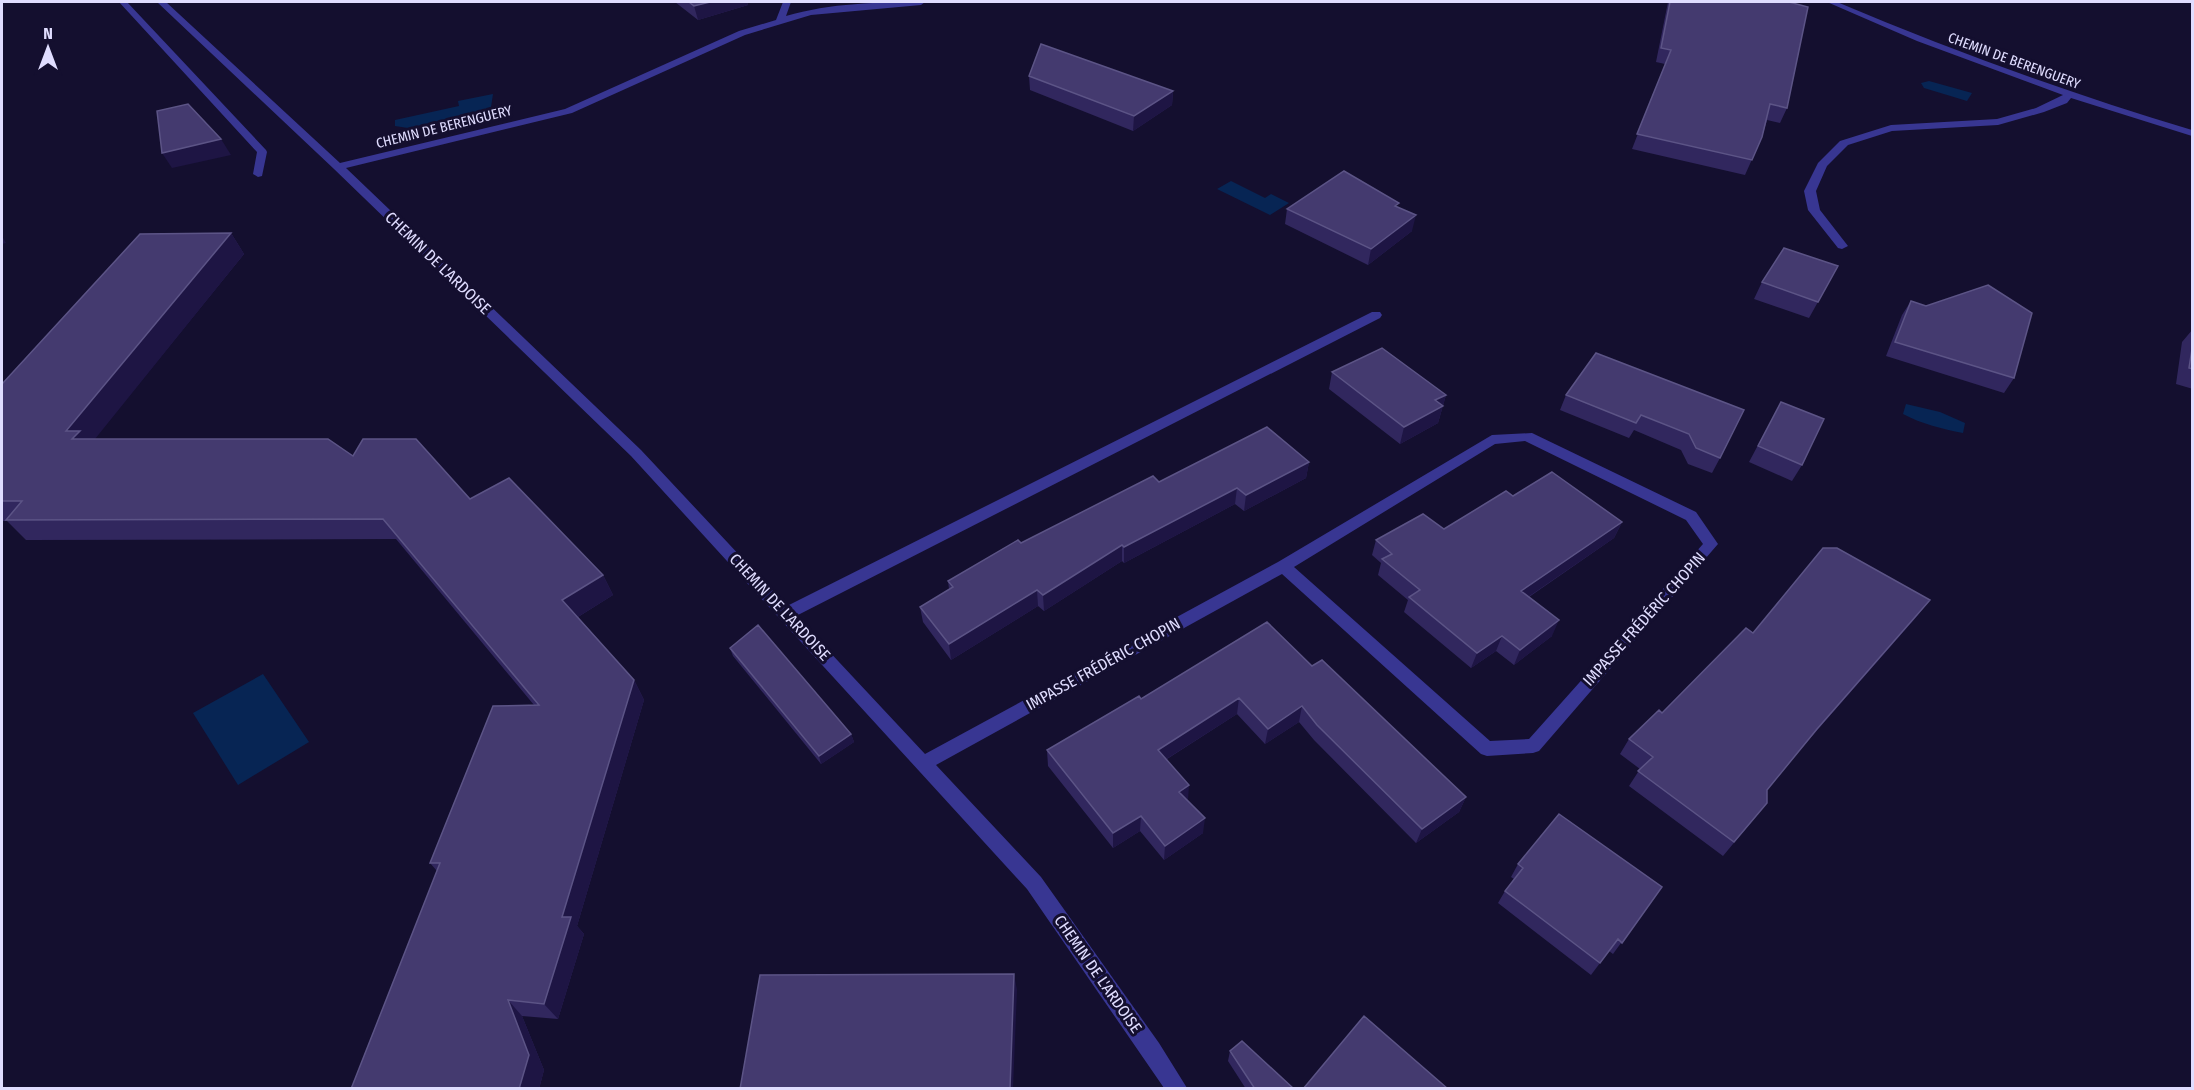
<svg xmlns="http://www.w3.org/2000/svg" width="2194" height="1090" font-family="'Fira Sans Condensed',sans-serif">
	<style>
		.water { fill: #072554 }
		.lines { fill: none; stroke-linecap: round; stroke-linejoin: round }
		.minor { fill: #383692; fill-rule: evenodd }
		.wall { fill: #31275e }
		.shaded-wall { fill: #1e1544 }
		.building { fill: #443a6f; stroke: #5c5486; stroke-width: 1.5 }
		.labels { text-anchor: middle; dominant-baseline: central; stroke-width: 6; stroke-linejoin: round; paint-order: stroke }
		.far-street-label { font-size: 14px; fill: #e0ddff; stroke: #140f2f }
		.street-label { font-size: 16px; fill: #e0ddff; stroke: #140f2f }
	</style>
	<rect width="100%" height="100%" fill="#140f2f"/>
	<path class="water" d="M1929,81L1972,93L1967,101L1924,88L1921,83Z
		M493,94L491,107L480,112L408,128L395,126V120L459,106L458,101Z
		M1231,181L1265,198L1271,194L1289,203L1270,215L1217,189Z
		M1906,404L1940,412L1965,423L1963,433C1942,429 1922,424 1903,414Z
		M263,674L309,742L238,785L193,713Z"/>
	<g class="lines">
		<path class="minor" d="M119,2H127L266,150L267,152L262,176L258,177L253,174L257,152Z
			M157,2H166L340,163L565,109L739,31L776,20L783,2H791L786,16C830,3 879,2 925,2L921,5L811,15L745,35L572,113L346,168L641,450L787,606L1372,312H1380L1382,315L1380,318L796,616L925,754L1278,562L1492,435L1532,433L1696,512L1718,544L1539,751L1533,753L1487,756L1481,754L1282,574L936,765L1041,877L1159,1043L1187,1088H1164L1027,889L631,456L334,169ZM1525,441L1686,520L1703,544L1529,739L1490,741L1294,567L1495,444Z
			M1827,2H1837C1953,51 2072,94 2192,130V136L2071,98L2067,103L2044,112L1998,125L1892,131L1848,145L1827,166L1816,191L1820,210L1848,246L1842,249L1838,248L1808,210L1804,191L1818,163L1840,141L1891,125L1997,119L2036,108L2063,95L1917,41Z"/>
	</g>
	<path class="wall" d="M675,2H747L748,5L698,20Z
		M1668,2H1789L1787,108L1780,123L1767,120L1762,137L1745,175L1632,149L1665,64L1656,62Z
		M1029,76L1173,91L1172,105L1133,131L1030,90Z
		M1398,208L1412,231L1368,265L1285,224L1287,209Z
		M231,233L244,254L94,439L353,456L470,499L603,575L613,595L578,617L634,680L644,700L577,926L584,934L558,1019L522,1016L544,1070L539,1089H351L437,871L430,863L534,705L396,539L26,540L7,521H2V384Z
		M1838,266L1809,318L1754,299L1762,282Z
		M1911,301L2014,378L2004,393L1886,356L1902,315Z
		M2193,329V389L2176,384L2182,342Z
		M1596,353L1720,458L1712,473L1688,464L1681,450L1634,430L1629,438L1560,410L1566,395Z
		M1332,372L1446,395L1438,423L1400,444L1329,389Z
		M1781,402L1802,465L1792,481L1749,462Z
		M1309,462L1306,478L1244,511L1235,504L1124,563L1122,561L1044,611L1038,606L951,660L923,622L920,607L949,589L948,581L1021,543L1159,482Z
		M1513,496L1622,522L1614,538L1529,597L1552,636L1514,665L1496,651L1471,668L1404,612L1408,600L1378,575L1381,563L1372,555L1376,540L1444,529Z
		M1918,615L1805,744L1767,790V803L1723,856L1629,786L1640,769L1620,754L1629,739L1662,713L1753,633Z
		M730,648L851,734L854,742L821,764L733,656Z
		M1312,666L1466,797L1459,812L1416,843L1314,740L1299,722L1265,744L1237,714L1167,759L1203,833L1164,860L1140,831L1113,848L1048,766L1047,750L1141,699Z
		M1518,864L1662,887L1613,954L1609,951L1591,975L1498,903L1505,891L1514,879L1511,877Z
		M1230,1051L1294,1089H1246L1228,1061Z"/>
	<path class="shaded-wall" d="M710,2H747L748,5L698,20L694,6Z
		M1173,91L1172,105L1133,131L1134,116Z
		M221,139L231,155L172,168L162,153Z
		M1416,215L1412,231L1368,265L1371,249Z
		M231,233L244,254L91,444L97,452L73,438L66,431Z
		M2,236L6,243L2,244Z
		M1446,395L1438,423L1400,444L1404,427L1435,400Z
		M1309,462L1306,478L1244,511L1246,495Z
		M1237,488L1235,504L1124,563V547Z
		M1622,522L1614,538L1515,606L1521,591Z
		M1122,545V561L1044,611L1043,595Z
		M603,575L613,595L573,620L562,600Z
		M1037,590L1038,606L951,660L949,644Z
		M1930,600L1918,615L1805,744L1817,729Z
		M1559,620L1552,636L1514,665L1520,650Z
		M1502,636L1496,651L1471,668L1477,653Z
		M634,680L644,700L577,926L584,934L558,1019L544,1004L562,917Z
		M1239,698L1237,714L1157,765L1158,750Z
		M1302,706L1299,722L1265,744L1268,729Z
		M851,734L854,742L821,764L819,756Z
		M1189,785L1188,800L1179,792Z
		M1466,797L1459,812L1416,843L1422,829Z
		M1141,816L1140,831L1113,848V833Z
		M1205,818L1203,833L1164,860L1165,846Z
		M1014,974L1017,990L1013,1089H1010Z
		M508,1000L522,1016L544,1070L539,1089H519Z"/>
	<path class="building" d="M689,2H710L694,6Z
		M1670,2H1789L1808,7L1787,108L1770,104L1762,137L1752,160L1637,134L1671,50L1661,48Z
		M1041,44L1173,91L1134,116L1029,76Z
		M188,104L221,139L162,153L157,111Z
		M1344,171L1399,203L1395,206L1416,215L1371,249L1287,209Z
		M231,233L66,431H80L72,439H328L353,456L363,439H416L470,499L509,478L603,575L562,600L634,680L562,917H571L544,1004L508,1000L529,1055L519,1089H351L440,863H430L493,706L539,705L383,519L6,520L22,501H2V384L140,234Z
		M1784,248L1838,266L1818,302L1762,282Z
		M1988,285L2032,313L2014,378L1895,342L1911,301L1926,306Z
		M2193,343V369L2189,368Z
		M1382,348L1446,395L1435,400L1443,406L1404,427L1332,372Z
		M1596,353L1744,410L1720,458L1696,448L1689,434L1641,415L1636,423L1566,395Z
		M1781,402L1824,419L1802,465L1758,446Z
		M1267,427L1309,462L1246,495L1237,488L1124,547L1122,545L1043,595L1037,590L949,644L920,607L953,587L948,581L1018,540L1021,543L1153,476L1159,482Z
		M1552,472L1622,522L1521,591L1559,620L1520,650L1502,636L1477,653L1409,597L1420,590L1382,559L1392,554L1376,540L1423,514L1444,529L1506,491L1513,496Z
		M1823,548H1837L1930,600L1817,729L1767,790V803L1734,842L1638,771L1653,757L1629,739L1659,710L1662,713L1746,628L1753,633Z
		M1267,622L1312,666L1322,660L1466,797L1422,829L1317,725L1302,706L1268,729L1239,698L1158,750L1189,785L1179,792L1205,818L1165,846L1141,816L1113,833L1047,750L1139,696L1141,699Z
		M758,625L851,734L819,756L730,648Z
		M1559,814L1662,887L1622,943L1618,939L1600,963L1505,891L1523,868L1518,864Z
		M1014,974L1010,1089H740L760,975Z
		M1364,1016L1448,1089H1303Z
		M1242,1041L1294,1089H1255L1230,1051Z"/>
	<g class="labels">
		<g class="far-street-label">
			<text transform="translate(2014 61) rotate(20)">CHEMIN DE BERENGUERY</text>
			<text transform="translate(444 127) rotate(-14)">CHEMIN DE BERENGUERY</text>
		</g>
		<g class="street-label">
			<text transform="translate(438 263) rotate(44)">CHEMIN DE L'ARDOISE</text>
			<text transform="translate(780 607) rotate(47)">CHEMIN DE L'ARDOISE</text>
			<text transform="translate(1644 619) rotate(-48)">IMPASSE FRÉDÉRIC CHOPIN</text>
			<text transform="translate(1103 664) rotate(-29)">IMPASSE FRÉDÉRIC CHOPIN</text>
			<text transform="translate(1098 974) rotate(55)">CHEMIN DE L'ARDOISE</text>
		</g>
	</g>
	<rect width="2194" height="1090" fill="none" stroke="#e0ddff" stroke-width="6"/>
	<g transform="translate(48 48)" stroke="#140f2f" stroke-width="4.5" paint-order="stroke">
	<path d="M0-4.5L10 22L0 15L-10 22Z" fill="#e0ddff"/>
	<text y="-9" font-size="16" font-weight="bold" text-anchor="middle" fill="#e0ddff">N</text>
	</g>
</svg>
